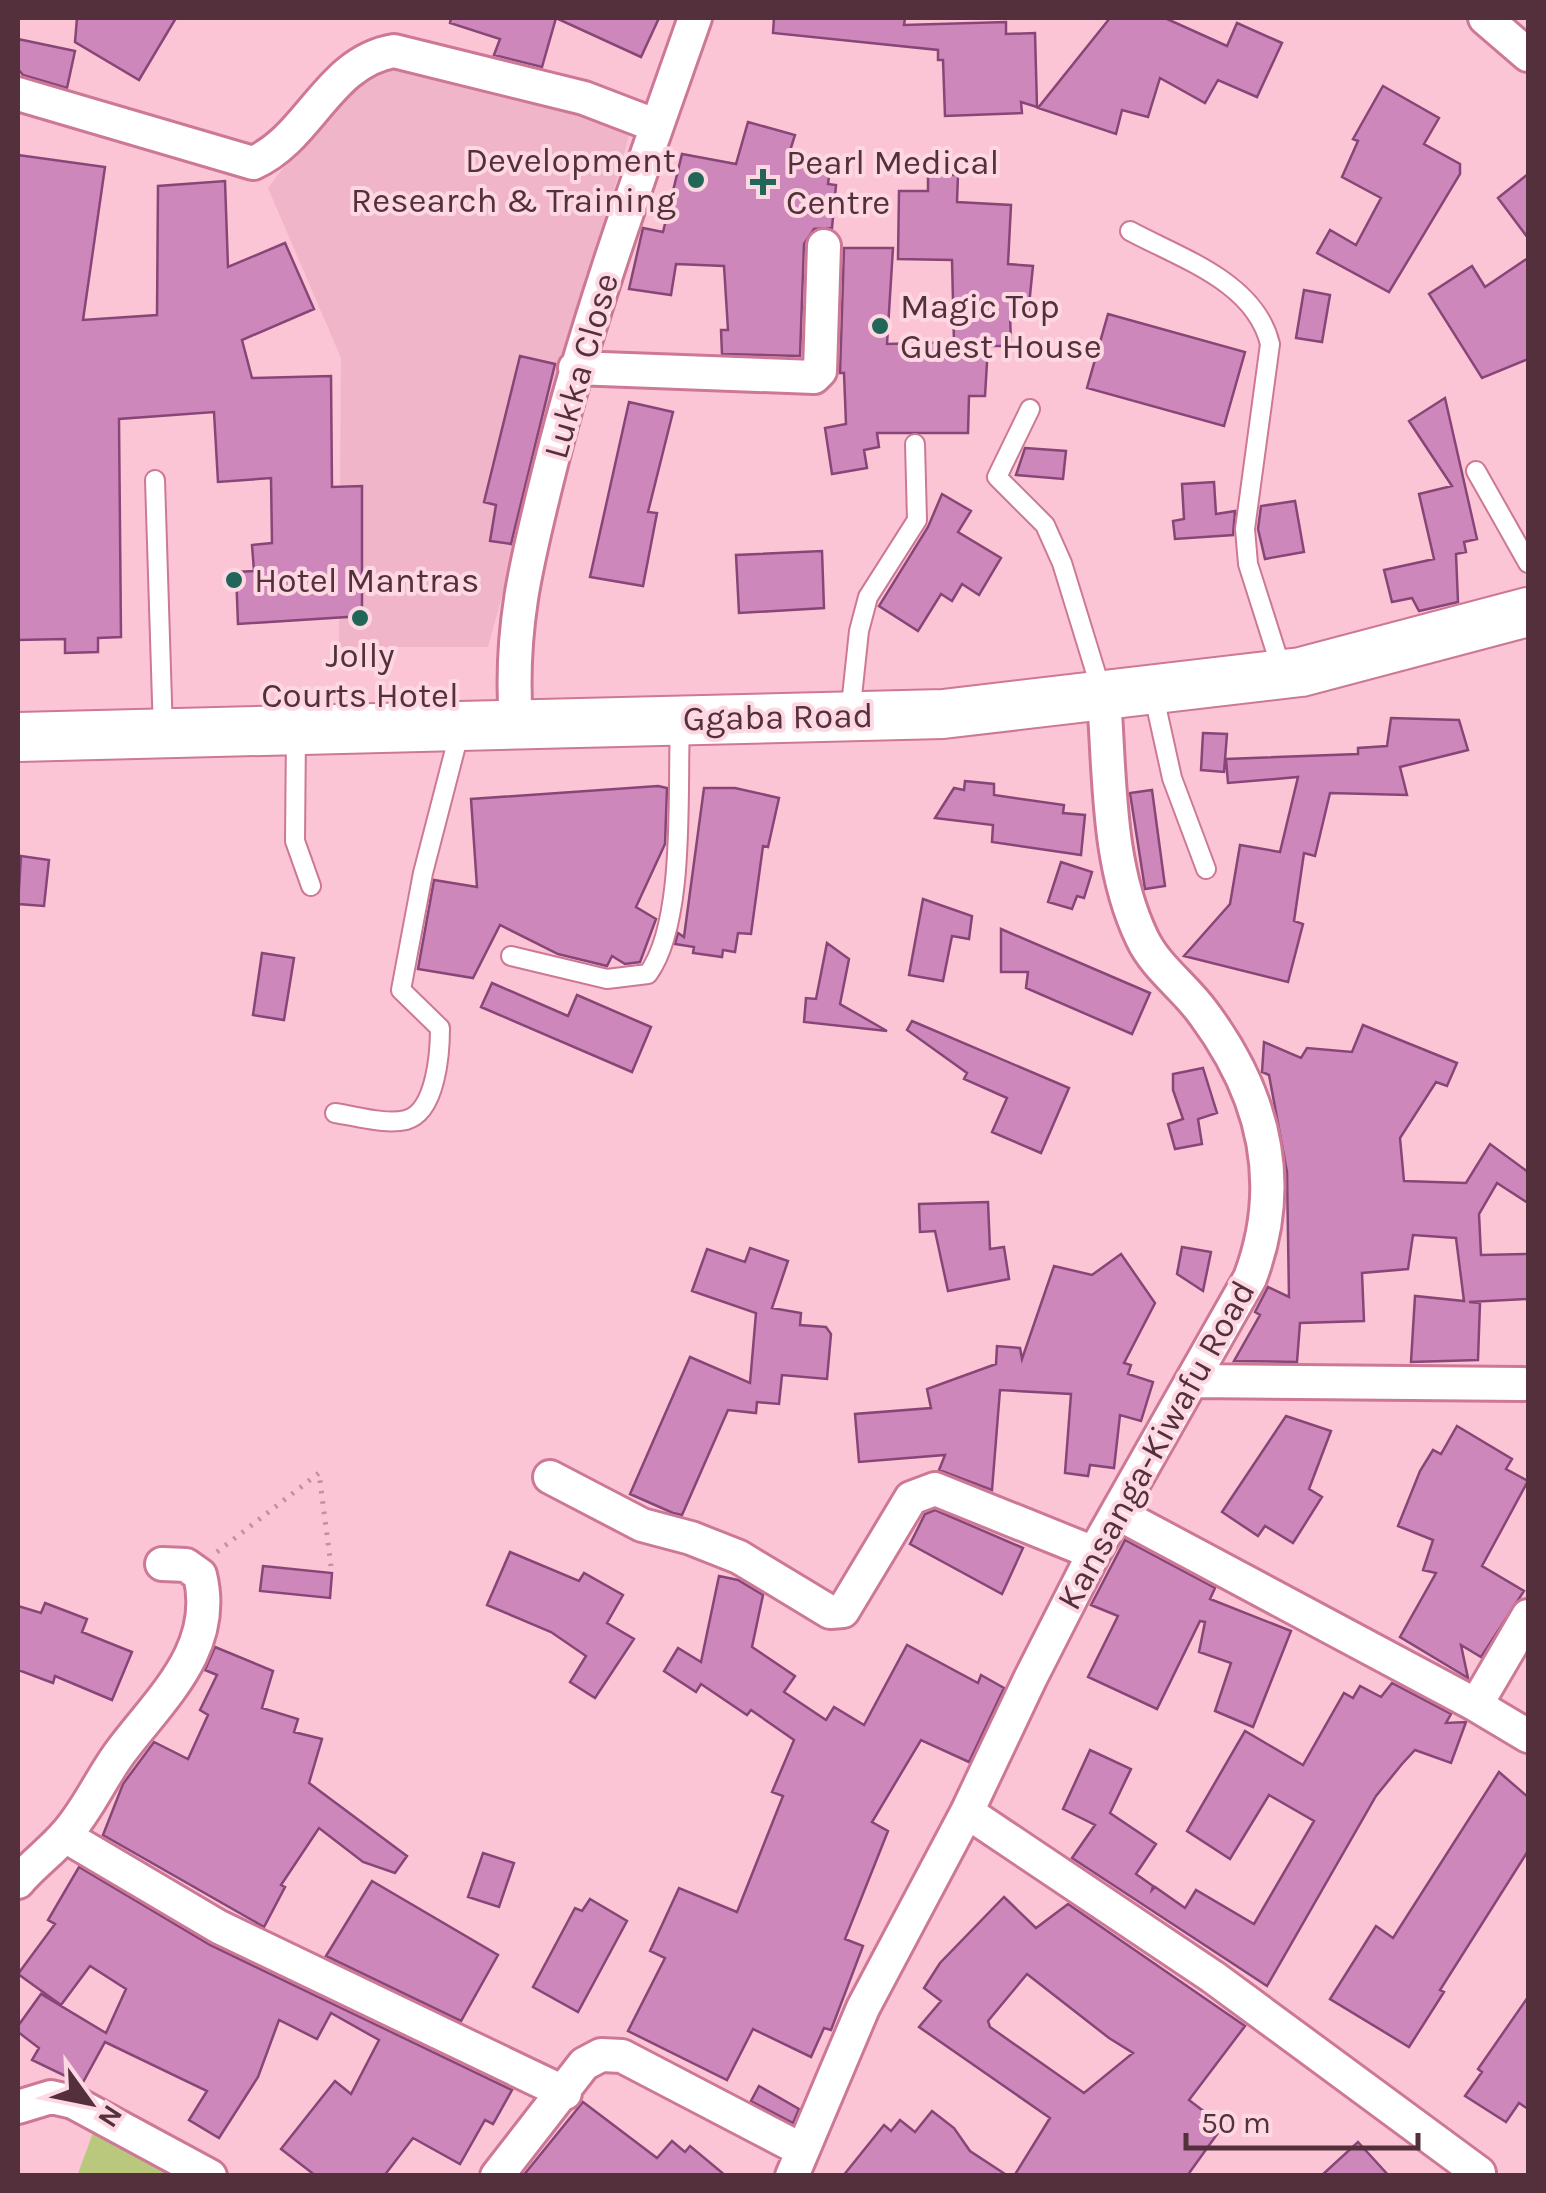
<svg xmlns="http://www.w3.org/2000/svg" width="1546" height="2193" font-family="Karla,sans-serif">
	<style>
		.built { fill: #f0b5c8 }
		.green { fill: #bac87d }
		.building { fill: #ce87ba; stroke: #874677; stroke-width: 2.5; fill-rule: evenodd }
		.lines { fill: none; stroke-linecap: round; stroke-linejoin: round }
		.service-casing { stroke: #cc7896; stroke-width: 22 }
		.minor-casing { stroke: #cc7896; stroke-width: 38 }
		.secondary-casing { stroke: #cc7896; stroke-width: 52 }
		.path { stroke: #c191a0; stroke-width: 5; stroke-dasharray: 2.5 8; stroke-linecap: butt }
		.service { stroke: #fff; stroke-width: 18 }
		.minor { stroke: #fff; stroke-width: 32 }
		.secondary { stroke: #fff; stroke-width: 48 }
		.poi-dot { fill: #216659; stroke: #fdd8e3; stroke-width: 4 }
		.labels { text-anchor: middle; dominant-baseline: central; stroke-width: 8; stroke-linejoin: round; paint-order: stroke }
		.poi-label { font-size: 35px; fill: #54303c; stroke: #fdd8e3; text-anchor: start }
		.street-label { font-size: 35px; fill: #54303c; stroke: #fdd8e3 }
	</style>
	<rect width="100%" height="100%" fill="#fcc5d6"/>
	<path class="built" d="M412,57L588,95L630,132L488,647H339L341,358L268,188L338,95Z"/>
	<path class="green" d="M93,2133L177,2173L77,2176Z"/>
	<path class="building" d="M77,18H176L139,80L75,42Z
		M451,18H659L641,57L556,18L542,67L494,55L500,39L450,23Z
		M774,18H905L904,25L1006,22V34L1035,33L1037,107L1021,102L1022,113L945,116L943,60H938V50L773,33Z
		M1110,18H1165L1227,46L1237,23L1282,43L1257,97L1218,80L1205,103L1160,78L1148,117L1122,110L1116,134L1038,108Z
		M18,39L75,51L67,88L23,75L18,69Z
		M1383,86L1439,118L1424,144L1460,164V174L1389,292L1317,253L1330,230L1356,245L1381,198L1342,177L1358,141L1353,139Z
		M748,122L795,135L788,157L831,161L828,184L836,185L832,228L814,229L804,244L800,356L722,354L721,330H728L724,266L676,264L671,295L629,289L643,228L663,232L682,154L736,164Z
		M18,155L105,167L83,320L157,315L158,186L225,181L228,267L285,243L314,309L242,340L252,378L331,376L332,487L362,486V616L238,624L236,572L254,571L252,545L272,543L271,478L218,482L214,412L119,419L121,637L98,638V652L65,653V639L18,640Z
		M1528,174V238L1498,198Z
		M928,175H958L957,202L1011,205L1008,264L1033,266L1028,315L1010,312L1011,346H988L985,396H969L968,433H877L879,447L864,450L867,468L832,474L825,428L846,424L844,373H840L844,248H893L887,344L954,342L952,260L898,259L899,191H928Z
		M1528,258V359L1482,378L1429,294L1472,266L1485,287Z
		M1304,290L1330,295L1322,342L1296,338Z
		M1108,314L1245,352L1224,426L1087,388Z
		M520,356L555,364L511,544L490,541L496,505L484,502Z
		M1445,398L1477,539L1464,542L1466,552L1456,554L1458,602L1419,611L1412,598L1392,602L1384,570L1434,559L1419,494L1452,486L1409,421Z
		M629,402L673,412L648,512L657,513L643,586L590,577Z
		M1025,448L1066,451L1063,479L1016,475Z
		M1214,482L1216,514L1235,511L1233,535L1175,539L1173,521L1184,519L1182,484Z
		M942,494L971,511L958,532L1001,558L979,595L962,584L952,601L941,594L918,631L879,606L928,527Z
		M1295,501L1304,552L1265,559L1258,529L1261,506Z
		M822,551L824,608L739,613L736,555Z
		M1391,718L1459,720L1468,750L1400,767L1407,795L1330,793L1315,856L1304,853L1294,921L1303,924L1288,982L1184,956L1230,904L1240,845L1280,852L1298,777L1228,783L1226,759L1358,754V748L1387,746Z
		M1203,733L1227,734L1224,772L1201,770Z
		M965,781L994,784V795L1064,805L1063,813L1085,815L1081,855L992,842L993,825L935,818L954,788L964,790Z
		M658,786L667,788L665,844L636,907L656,919L640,962L625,964L612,956L607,966L558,954L500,925L473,978L418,969L434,880L477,887L471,799Z
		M704,788H735L779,798L768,847L763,846L751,934L738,933L735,952L723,950L722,957L693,953L694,947L675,944L678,933L684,937Z
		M1152,790L1165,886L1145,889L1130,793Z
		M21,856L49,860L44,906L18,904Z
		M1061,862L1092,872L1084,898L1077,896L1072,909L1048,902Z
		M923,899L972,916L969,939L952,936L943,981L909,975Z
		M1001,929L1150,993L1132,1034L1026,988L1028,972H1001Z
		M827,943L849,959L840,1004L887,1031L804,1022L806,998L816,999Z
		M262,953L294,958L284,1020L253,1015Z
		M492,983L568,1016L577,995L651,1027L632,1072L481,1007Z
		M912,1021L1069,1088L1041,1153L992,1132L1007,1098L964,1079L967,1073L907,1030Z
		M1363,1025L1457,1063L1447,1086L1436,1082L1400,1138L1404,1181L1466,1183L1490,1144L1528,1172V1203L1497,1183L1479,1214L1481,1255L1528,1254V1299L1469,1302L1480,1303L1478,1360L1411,1362L1415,1296L1464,1301L1456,1238L1413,1235L1408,1269L1362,1273L1364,1321L1300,1323L1297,1362L1234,1361L1260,1315L1255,1312L1268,1287L1289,1297L1287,1172L1269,1075L1262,1072L1264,1042L1301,1058L1307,1048L1352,1052Z
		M1203,1068L1217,1113L1198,1119L1202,1144L1175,1149L1168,1124L1183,1119L1173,1090V1074Z
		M988,1202L990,1249L1004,1247L1009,1279L948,1291L935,1231L920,1232L919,1204Z
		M1182,1247L1211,1252L1203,1291L1177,1274Z
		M750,1248L788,1261L772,1308L801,1313L800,1325L826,1327L831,1334L827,1379L782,1375L779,1404L757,1402L756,1413L728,1410L682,1515L673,1513L630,1494L690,1357L750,1383L756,1313L692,1291L707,1249L745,1262Z
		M1121,1254L1155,1303L1124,1363L1131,1365L1128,1374L1153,1382L1141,1421L1120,1415L1114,1468L1090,1465L1088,1476L1065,1473L1071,1394L1000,1390L992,1490L939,1470L945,1455L859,1462L855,1414L931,1408L927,1389L996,1364L997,1346L1020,1348L1022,1359L1054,1266L1092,1275Z
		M1286,1416L1331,1431L1309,1489L1322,1497L1293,1543L1265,1526L1258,1536L1222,1512Z
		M1457,1426L1512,1459L1506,1469L1528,1481L1482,1566L1524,1591L1481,1657L1461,1645L1468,1678L1400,1637L1436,1573L1423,1570L1433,1540L1398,1526L1420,1471L1433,1450L1441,1454Z
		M935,1510L1023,1548L1002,1594L910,1544L925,1514Z
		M1125,1540L1215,1588L1210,1599L1291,1631L1253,1727L1215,1711L1231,1663L1199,1652L1205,1622L1200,1621L1157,1709L1088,1677L1118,1616L1091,1605Z
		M510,1552L579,1581L584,1573L623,1595L607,1623L634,1639L595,1698L570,1682L586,1656L551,1632L487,1605Z
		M263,1566L332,1573L330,1598L260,1591Z
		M719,1576L738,1580L763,1595L752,1647L795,1676L784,1692L826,1720L834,1707L864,1725L907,1645L978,1683L981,1675L1004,1688L969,1762L921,1740L872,1822L888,1831L845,1939L863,1946L831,2030L824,2028L811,2057L753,2029L727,2080L628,2031L665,1958L650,1951L679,1888L737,1912L783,1796L772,1792L794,1740L751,1710L747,1715L701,1684L696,1692L664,1671L678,1648L701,1662Z
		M45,1603L87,1619L82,1632L132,1652L112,1700L55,1676L53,1683L18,1670V1606L41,1613Z
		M215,1647L273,1671L262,1708L298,1719L294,1732L322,1739L309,1783L407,1856L395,1873L363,1862L319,1828L281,1885L285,1887L264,1927L103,1835L123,1784L154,1742L188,1759L208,1715L200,1710L217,1675L205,1670Z
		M1392,1683L1451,1714L1446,1723L1466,1722L1451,1763L1415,1750L1402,1764L1376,1796L1267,1986L1072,1858L1095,1825L1063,1809L1090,1750L1131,1769L1110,1813L1156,1844L1136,1874L1153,1886L1152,1890L1155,1887L1185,1908L1196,1890L1254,1924L1314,1821L1269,1795L1230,1859L1187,1831L1245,1731L1303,1765L1344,1693L1353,1698L1360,1686L1381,1697Z
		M1499,1772L1528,1797V1851L1440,1990L1444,1992L1409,2047L1330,1999L1376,1926L1393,1938Z
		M483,1853L514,1863L499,1907L468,1897Z
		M79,1867L210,1945L512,2090L493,2124L485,2120L460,2164L413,2138L384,2176H316L281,2149L335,2081L351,2094L379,2040L331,2013L317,2039L279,2020L258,2077L219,2138L189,2120L207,2091L105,2042L82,2084L32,2060L39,2048L18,2032V2026L41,1994L106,2033L126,1989L90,1966L61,2005L18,1974L55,1924L48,1920Z
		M372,1881L498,1955L461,2021L326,1956Z
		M1004,1897L1036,1928L1068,1904L1245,2026L1189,2100L1223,2126L1187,2176H1014L1050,2118L919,2027L941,2001L924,1988L940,1963ZM1027,1974L1109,2038L1133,2053L1084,2093L990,2027L988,2021Z
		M590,1899L627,1921L578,2012L533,1987L575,1908L582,1911Z
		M1528,1997V2109L1519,2103L1506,2122L1465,2096L1482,2072L1478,2069Z
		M759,2086L799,2109L793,2123L751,2101Z
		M583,2102L657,2158L672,2141L685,2152L690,2146L726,2176H523Z
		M932,2111L954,2128L970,2151L1008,2176H843L884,2125L891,2131L900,2120L915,2132Z
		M1358,2142L1389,2176H1321Z"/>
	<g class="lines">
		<g class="service-casing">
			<path id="service" d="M1130,231C1182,259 1255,282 1270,344L1245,529L1248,564L1283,674
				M1030,409L997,477L1045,525L1062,563L1102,693
				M1476,471L1528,563
				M155,480L163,733
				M1153,692L1172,778L1206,869
				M850,715L859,631L868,597L917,520L915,444
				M296,731L295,841L311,886
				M511,956L607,979L648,974C686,922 677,791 680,724
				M335,1113C356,1116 385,1125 406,1120C436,1112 440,1053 440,1028L401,990L423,873L460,730"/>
		</g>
		<g class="minor-casing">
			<path id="minor" d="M1485,18L1528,55
				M18,94L253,163C310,138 328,62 394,51L584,98L657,126
				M575,368L814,377L820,371L824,246
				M516,723C509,628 527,560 550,468C588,315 643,166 695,18
				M1193,1381L1523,1384
				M550,1477L642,1525L691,1538L739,1557L830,1612L843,1611L911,1498L935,1489L1094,1553
				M1117,1513L1476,1705L1528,1616
				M1476,1705L1528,1736
				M967,1812L1213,1977L1479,2173
				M65,1836L219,1927L565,2093
				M18,1882C33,1864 52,1851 67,1833C89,1808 102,1776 122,1750C162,1697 218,1648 200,1575L186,1565L162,1564
				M18,2107L51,2097L73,2102L210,2176
				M497,2176L584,2064L601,2055L622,2056L802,2150
				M792,2176L863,2008L967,1812L1030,1679L1094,1553L1250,1278C1286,1183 1264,1095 1204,1014C1185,987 1156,968 1142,938C1107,865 1110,777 1104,698"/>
		</g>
		<g class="secondary-casing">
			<path id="secondary" d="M18,737L943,714L1301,672L1528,612"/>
		</g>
		<path class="path" d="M217,1552L319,1473L331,1566"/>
		<use href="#service" class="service"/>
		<use href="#minor" class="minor"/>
		<use href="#secondary" class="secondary"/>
	</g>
	<g class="poi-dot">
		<circle cx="696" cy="180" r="10"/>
		<path d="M758 167h10v10h10v10h-10v10h-10v-10h-10v-10h10z"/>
		<circle cx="880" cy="326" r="10"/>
		<circle cx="234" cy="580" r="10"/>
		<circle cx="360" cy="618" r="10"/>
	</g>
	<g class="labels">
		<g class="poi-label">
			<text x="676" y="160" text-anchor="end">Development<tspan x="676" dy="40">Research &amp; Training</tspan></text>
			<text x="786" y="162">Pearl Medical<tspan x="786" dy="40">Centre</tspan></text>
			<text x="900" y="306">Magic Top<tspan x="900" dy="40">Guest House</tspan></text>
			<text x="254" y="580">Hotel Mantras</text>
			<text x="360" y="655" text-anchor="middle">Jolly<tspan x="360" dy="40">Courts Hotel</tspan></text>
		</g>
		<g class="street-label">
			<text transform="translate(581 366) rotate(-74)">Lukka Close</text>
			<text transform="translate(778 717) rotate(-1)">Ggaba Road</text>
			<text transform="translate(1156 1445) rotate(-61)">Kansanga-Kiwafu Road</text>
		</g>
	</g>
	<rect width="1546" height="2193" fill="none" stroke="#54303c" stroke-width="40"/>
	<g transform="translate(90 2103) rotate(123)" stroke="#fdd8e3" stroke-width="8" paint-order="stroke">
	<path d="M0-8L18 38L0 25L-18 38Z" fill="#54303c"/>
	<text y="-15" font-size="28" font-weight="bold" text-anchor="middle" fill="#54303c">N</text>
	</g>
	<path d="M1186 2133v15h232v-15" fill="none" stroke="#54303c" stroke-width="5"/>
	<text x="1201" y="2133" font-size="30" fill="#54303c" stroke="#fdd8e3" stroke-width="8" paint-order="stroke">50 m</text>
</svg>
